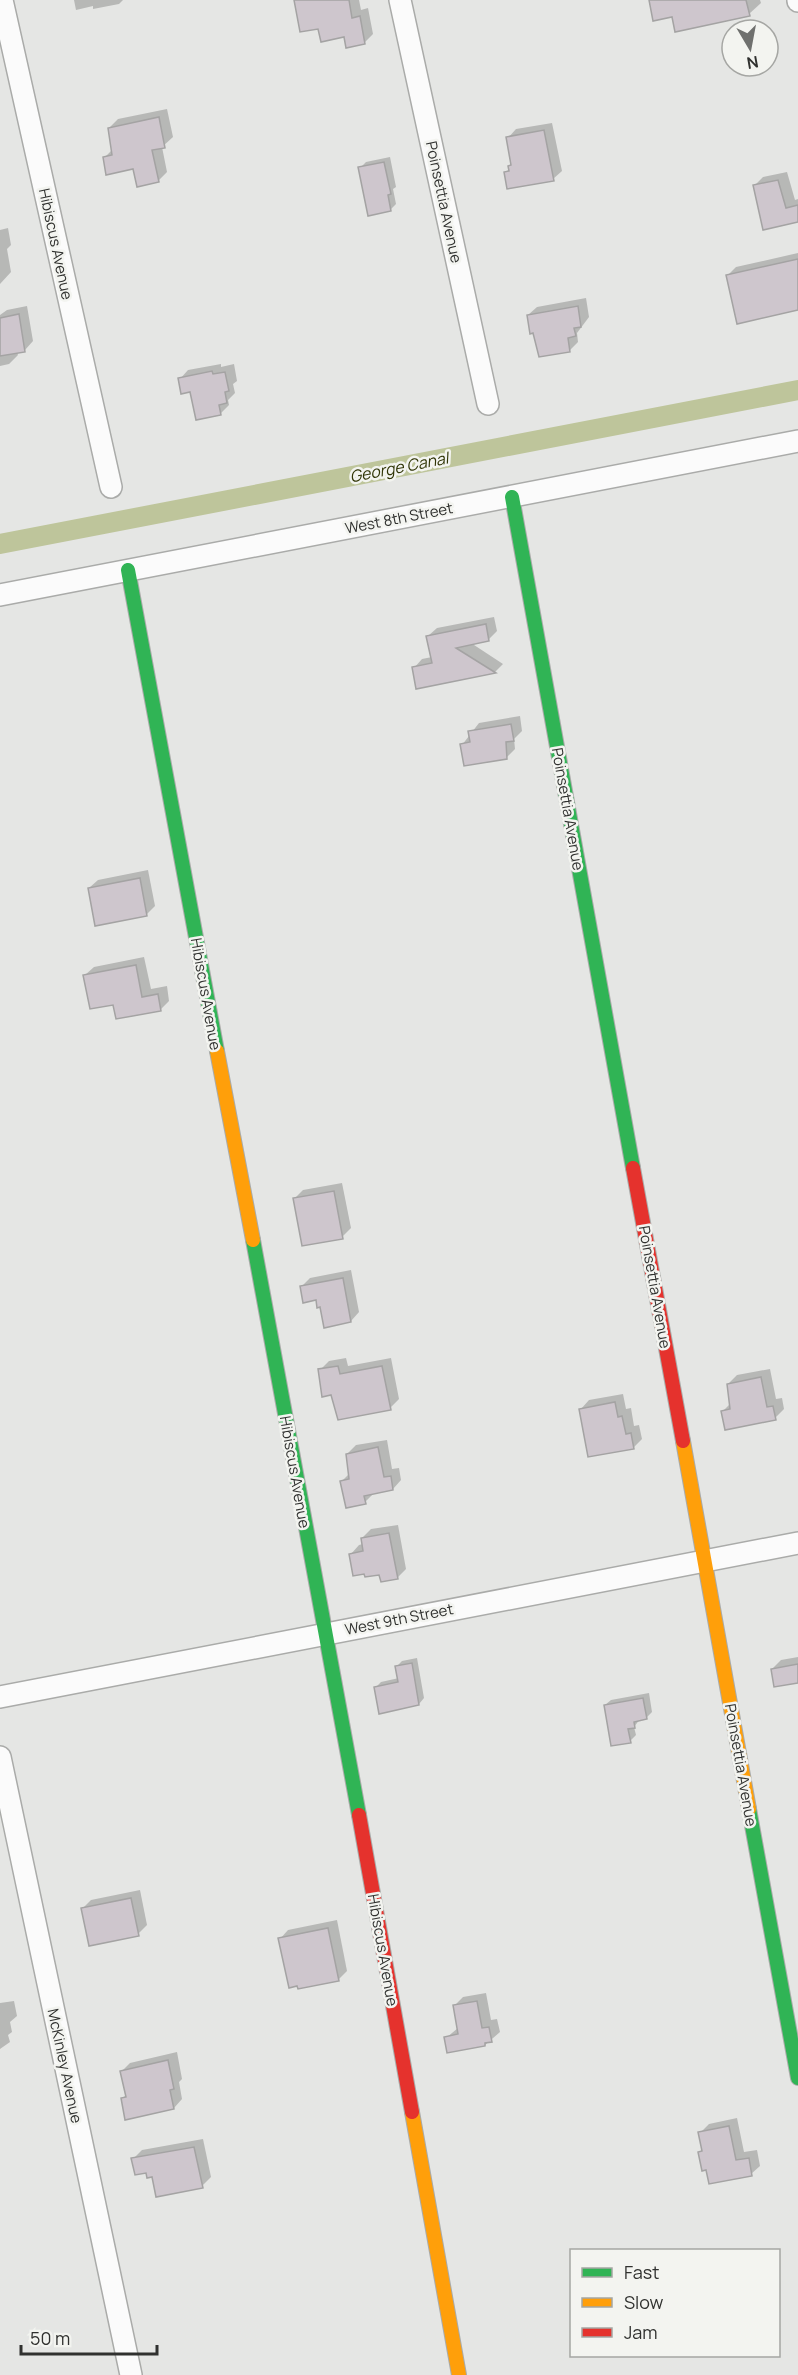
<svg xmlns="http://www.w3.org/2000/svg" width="798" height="2375" viewBox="0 0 798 2375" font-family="Manrope,sans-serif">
<rect width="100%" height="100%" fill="#e5e6e4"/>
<!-- shadow -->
<g fill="#0003">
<path d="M 74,0 L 123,0 L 119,4 L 93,9 L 93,6 L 76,10 Z"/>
<path d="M 295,0 L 359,0 L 361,10 L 368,8 L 373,34 L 364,43 L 319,27 Z"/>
<path d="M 650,0 L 760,0 L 761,3 L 749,14 L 673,15 Z"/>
<path d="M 167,109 L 173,137 L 162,147 L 167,172 L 158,181 L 134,167 L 104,158 L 113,149 L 109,128 L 118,119 Z"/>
<path d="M 552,123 L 562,171 L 553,179 L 506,173 L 512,164 L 508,138 L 516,129 Z"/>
<path d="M 390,157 L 396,187 L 393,189 L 396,204 L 390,210 L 360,168 L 366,162 Z"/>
<path d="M 787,172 L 795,200 L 798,199 L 798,221 L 754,186 L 763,177 Z"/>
<path d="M 8,228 L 11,245 L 7,249 L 11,272 L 0,284 L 0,230 Z"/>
<path d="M 798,253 L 798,308 L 727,276 L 736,267 Z"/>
<path d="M 586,298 L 589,317 L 577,333 L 578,342 L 569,351 L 528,315 L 537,307 Z"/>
<path d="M 27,306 L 33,341 L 25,350 L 17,352 L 18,355 L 9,364 L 0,366 L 0,315 L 7,310 Z"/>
<path d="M 221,364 L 221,367 L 234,364 L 237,381 L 233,384 L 235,393 L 228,400 L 229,405 L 220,414 L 180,379 L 188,370 Z"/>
<path d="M 494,617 L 497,631 L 488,640 L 471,643 L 503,664 L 495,672 L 417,687 L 414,668 L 422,659 L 432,657 L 428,636 L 437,628 Z"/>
<path d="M 520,716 L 522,731 L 514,739 L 515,749 L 506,758 L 462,745 L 479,723 Z"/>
<path d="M 148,870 L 155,906 L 146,915 L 89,888 L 98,880 Z"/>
<path d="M 144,957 L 151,989 L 167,986 L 169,1001 L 160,1010 L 115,1003 L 85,975 L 94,967 Z"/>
<path d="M 342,1183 L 351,1228 L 342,1237 L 294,1199 L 303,1190 Z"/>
<path d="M 351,1270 L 359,1312 L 351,1321 L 321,1305 L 317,1299 L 301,1287 L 310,1278 Z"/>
<path d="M 346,1358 L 348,1366 L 391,1358 L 399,1399 L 390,1408 L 333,1393 L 320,1370 L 329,1361 Z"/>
<path d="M 770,1369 L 776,1399 L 782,1398 L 784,1409 L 775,1418 L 723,1411 L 731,1403 L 728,1384 L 737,1375 Z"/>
<path d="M 623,1394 L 626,1409 L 631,1408 L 634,1426 L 639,1425 L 642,1439 L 633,1448 L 581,1409 L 589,1400 Z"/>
<path d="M 387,1440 L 392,1469 L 399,1468 L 401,1480 L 393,1489 L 374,1493 L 365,1502 L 342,1481 L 350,1473 L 347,1454 L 356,1445 Z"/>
<path d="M 398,1525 L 406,1569 L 397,1578 L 381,1573 L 365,1572 L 351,1554 L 359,1545 L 363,1544 L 362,1538 L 371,1529 Z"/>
<path d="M 798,1657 L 798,1681 L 772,1669 L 781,1660 Z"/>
<path d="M 417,1658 L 424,1698 L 419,1704 L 375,1688 L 381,1682 L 399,1678 L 397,1666 L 402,1661 Z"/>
<path d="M 649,1693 L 652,1712 L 646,1718 L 640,1719 L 634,1727 L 636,1735 L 630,1741 L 605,1705 L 611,1700 Z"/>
<path d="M 140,1890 L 147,1925 L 138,1934 L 82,1909 L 91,1900 Z"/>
<path d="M 337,1920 L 347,1971 L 338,1980 L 280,1939 L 288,1930 Z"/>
<path d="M 486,1993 L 491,2020 L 497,2019 L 500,2032 L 485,2045 L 446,2038 L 458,2028 L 454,2006 L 463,1997 Z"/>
<path d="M 14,2001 L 17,2016 L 10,2022 L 12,2032 L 8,2035 L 10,2042 L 0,2049 L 0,2003 Z"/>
<path d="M 177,2052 L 182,2079 L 179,2082 L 182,2099 L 174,2108 L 122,2099 L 127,2094 L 122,2071 L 130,2063 Z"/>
<path d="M 737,2118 L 744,2152 L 757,2150 L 760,2166 L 751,2174 L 707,2168 L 700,2153 L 703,2149 L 700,2133 L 709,2124 Z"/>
<path d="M 203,2139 L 211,2177 L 202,2186 L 147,2171 L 133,2159 L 142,2150 Z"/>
</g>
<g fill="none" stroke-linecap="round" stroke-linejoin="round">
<!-- canal -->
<path stroke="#bec59b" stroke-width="20" d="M 0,544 L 798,390"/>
</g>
<!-- building -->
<g fill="#cec6cd" stroke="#a4a3a3" stroke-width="1.5">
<path d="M 294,0 L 349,0 L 352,18 L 360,16 L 365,44 L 346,48 L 344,37 L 321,42 L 318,29 L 300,32 Z"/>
<path d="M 649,0 L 746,0 L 750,16 L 675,32 L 672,17 L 653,21 Z"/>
<path d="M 159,117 L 165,148 L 152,150 L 159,182 L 137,187 L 133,169 L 106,175 L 103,157 L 112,155 L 108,128 Z"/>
<path d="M 544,130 L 554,181 L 507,189 L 504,172 L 509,171 L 508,166 L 511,165 L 506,137 Z"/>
<path d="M 384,162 L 391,194 L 388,195 L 391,211 L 368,216 L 358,167 Z"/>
<path d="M 778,180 L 786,208 L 798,205 L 798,222 L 763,230 L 753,185 Z"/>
<path d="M 798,259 L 798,310 L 737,324 L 726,275 Z"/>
<path d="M 578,306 L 581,327 L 574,328 L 576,336 L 568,338 L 570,352 L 539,357 L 533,333 L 530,334 L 527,315 Z"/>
<path d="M 19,314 L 25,352 L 0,356 L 0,318 Z"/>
<path d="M 212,371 L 213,374 L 225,372 L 229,391 L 225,392 L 227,403 L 219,405 L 221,415 L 196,420 L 190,392 L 181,394 L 178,378 Z"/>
<path d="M 486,624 L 489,641 L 456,648 L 496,673 L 416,689 L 412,667 L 432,663 L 426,636 Z"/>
<path d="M 511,724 L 514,741 L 506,742 L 507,759 L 464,766 L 460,744 L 470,742 L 468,731 Z"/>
<path d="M 140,878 L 147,916 L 95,926 L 88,888 Z"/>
<path d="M 136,965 L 142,997 L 158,994 L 161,1011 L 116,1019 L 113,1005 L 90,1009 L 83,975 Z"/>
<path d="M 334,1191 L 343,1239 L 302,1246 L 293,1198 Z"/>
<path d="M 343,1278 L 351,1322 L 324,1328 L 320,1307 L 317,1308 L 316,1300 L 303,1303 L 300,1286 Z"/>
<path d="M 338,1366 L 340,1374 L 382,1366 L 391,1410 L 338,1420 L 331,1395 L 322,1397 L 318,1369 Z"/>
<path d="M 761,1377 L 767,1407 L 773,1406 L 776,1420 L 725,1430 L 721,1411 L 730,1409 L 727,1384 Z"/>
<path d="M 615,1402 L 618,1417 L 622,1416 L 626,1434 L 631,1433 L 634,1449 L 588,1457 L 579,1409 Z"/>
<path d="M 378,1447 L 384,1477 L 391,1476 L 393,1490 L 364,1496 L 366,1504 L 346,1508 L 340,1481 L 349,1479 L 346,1454 Z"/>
<path d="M 389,1533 L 398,1579 L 381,1582 L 379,1575 L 365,1577 L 364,1574 L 353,1576 L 349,1554 L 363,1551 L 361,1538 Z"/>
<path d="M 412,1663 L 419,1705 L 379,1714 L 374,1687 L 398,1682 L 395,1666 Z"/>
<path d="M 798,1664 L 798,1683 L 774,1687 L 771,1669 Z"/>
<path d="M 643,1698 L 647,1719 L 634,1722 L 635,1728 L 628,1729 L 631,1743 L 611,1746 L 604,1705 Z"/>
<path d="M 131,1898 L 139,1936 L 89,1946 L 81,1908 Z"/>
<path d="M 328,1928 L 339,1981 L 298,1989 L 297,1986 L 289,1988 L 278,1938 Z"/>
<path d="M 477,2001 L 482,2028 L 489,2027 L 492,2042 L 485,2043 L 485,2046 L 447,2053 L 444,2037 L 458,2034 L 453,2005 Z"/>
<path d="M 168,2060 L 174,2089 L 170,2090 L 174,2109 L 125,2120 L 121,2098 L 126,2097 L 120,2071 Z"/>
<path d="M 729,2126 L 736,2160 L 749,2158 L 752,2176 L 709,2184 L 706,2170 L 702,2171 L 698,2152 L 702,2151 L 698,2132 Z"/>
<path d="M 194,2147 L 203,2188 L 156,2197 L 152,2177 L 147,2178 L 146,2173 L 135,2175 L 131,2158 Z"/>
</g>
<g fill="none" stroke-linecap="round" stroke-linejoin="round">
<!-- street casing -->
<g stroke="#aaaba9" stroke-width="24">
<g id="street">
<path d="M 2,0 L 111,487"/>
<path d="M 400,0 L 488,404"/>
<path d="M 798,0 L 798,1"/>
<path d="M 0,595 L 798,441"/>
<path d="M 0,1697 L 798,1543"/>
<path d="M 0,1757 L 131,2375"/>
</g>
</g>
<!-- fast casing -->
<g stroke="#aaaba9" stroke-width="16">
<g id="fast">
<path d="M 512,497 L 633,1168"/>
<path d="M 128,570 L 217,1051"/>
<path d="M 253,1240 L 359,1815"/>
<path d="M 749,1809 L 798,2078"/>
</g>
</g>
<!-- slow casing -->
<g stroke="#aaaba9" stroke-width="16">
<g id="slow">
<path d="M 217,1051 L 253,1240"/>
<path d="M 683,1441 L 749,1809"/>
<path d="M 412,2112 L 459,2375"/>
</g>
</g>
<!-- jam casing -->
<g stroke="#aaaba9" stroke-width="16">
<g id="jam">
<path d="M 633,1168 L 683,1441"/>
<path d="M 359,1815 L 412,2112"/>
</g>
</g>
<!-- street -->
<use href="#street" stroke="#fbfbfb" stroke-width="21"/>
<!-- fast -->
<use href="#fast" stroke="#30b455" stroke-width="14"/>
<!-- slow -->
<use href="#slow" stroke="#ff9f0a" stroke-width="14"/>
<!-- jam -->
<use href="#jam" stroke="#e5322d" stroke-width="14"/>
</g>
<g text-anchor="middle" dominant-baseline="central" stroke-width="5" stroke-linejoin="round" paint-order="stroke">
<!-- street labels -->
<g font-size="15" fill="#30312f" stroke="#f3f4f0">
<text transform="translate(444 202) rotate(78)">Poinsettia Avenue</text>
<text transform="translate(56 244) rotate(78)">Hibiscus Avenue</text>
<text transform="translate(399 518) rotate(-11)">West 8th Street</text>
<text transform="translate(568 809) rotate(80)">Poinsettia Avenue</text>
<text transform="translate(206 994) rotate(80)">Hibiscus Avenue</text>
<text transform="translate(655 1287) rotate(80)">Poinsettia Avenue</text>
<text transform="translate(295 1472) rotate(80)">Hibiscus Avenue</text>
<text transform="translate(399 1619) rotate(-11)">West 9th Street</text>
<text transform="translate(741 1765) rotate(80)">Poinsettia Avenue</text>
<text transform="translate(383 1950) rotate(80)">Hibiscus Avenue</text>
<text transform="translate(65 2066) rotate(78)">McKinley Avenue</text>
</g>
<!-- water labels -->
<g font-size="16" font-style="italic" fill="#303506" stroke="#f3f4f0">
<text transform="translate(399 467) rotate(-11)">George Canal</text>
</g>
</g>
<!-- legend -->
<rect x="570" y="2249" width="210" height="108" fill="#f3f4f0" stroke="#a5a6a3" stroke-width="1.5"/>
<rect x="582" y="2268" width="30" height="9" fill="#30b455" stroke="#a5a6a3" stroke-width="1.5"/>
<text x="624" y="2279" font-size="18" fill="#30312f">Fast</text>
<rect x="582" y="2298" width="30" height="9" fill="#ff9f0a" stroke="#a5a6a3" stroke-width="1.5"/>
<text x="624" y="2309" font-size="18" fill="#30312f">Slow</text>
<rect x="582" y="2328" width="30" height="9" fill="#e5322d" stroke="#a5a6a3" stroke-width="1.5"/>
<text x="624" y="2339" font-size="18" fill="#30312f">Jam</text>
<!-- north arrow -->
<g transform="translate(750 48) rotate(170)"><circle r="28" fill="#f3f4f0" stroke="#a5a6a3" stroke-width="1.5"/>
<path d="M0-4.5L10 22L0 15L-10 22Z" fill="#6f706e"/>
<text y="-9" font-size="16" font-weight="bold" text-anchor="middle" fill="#30312f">N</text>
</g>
<!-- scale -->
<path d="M21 2345v9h136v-9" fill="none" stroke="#30312f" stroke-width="3"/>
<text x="30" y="2345" font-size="18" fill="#30312f" stroke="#f3f4f0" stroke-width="4.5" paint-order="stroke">50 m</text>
</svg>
